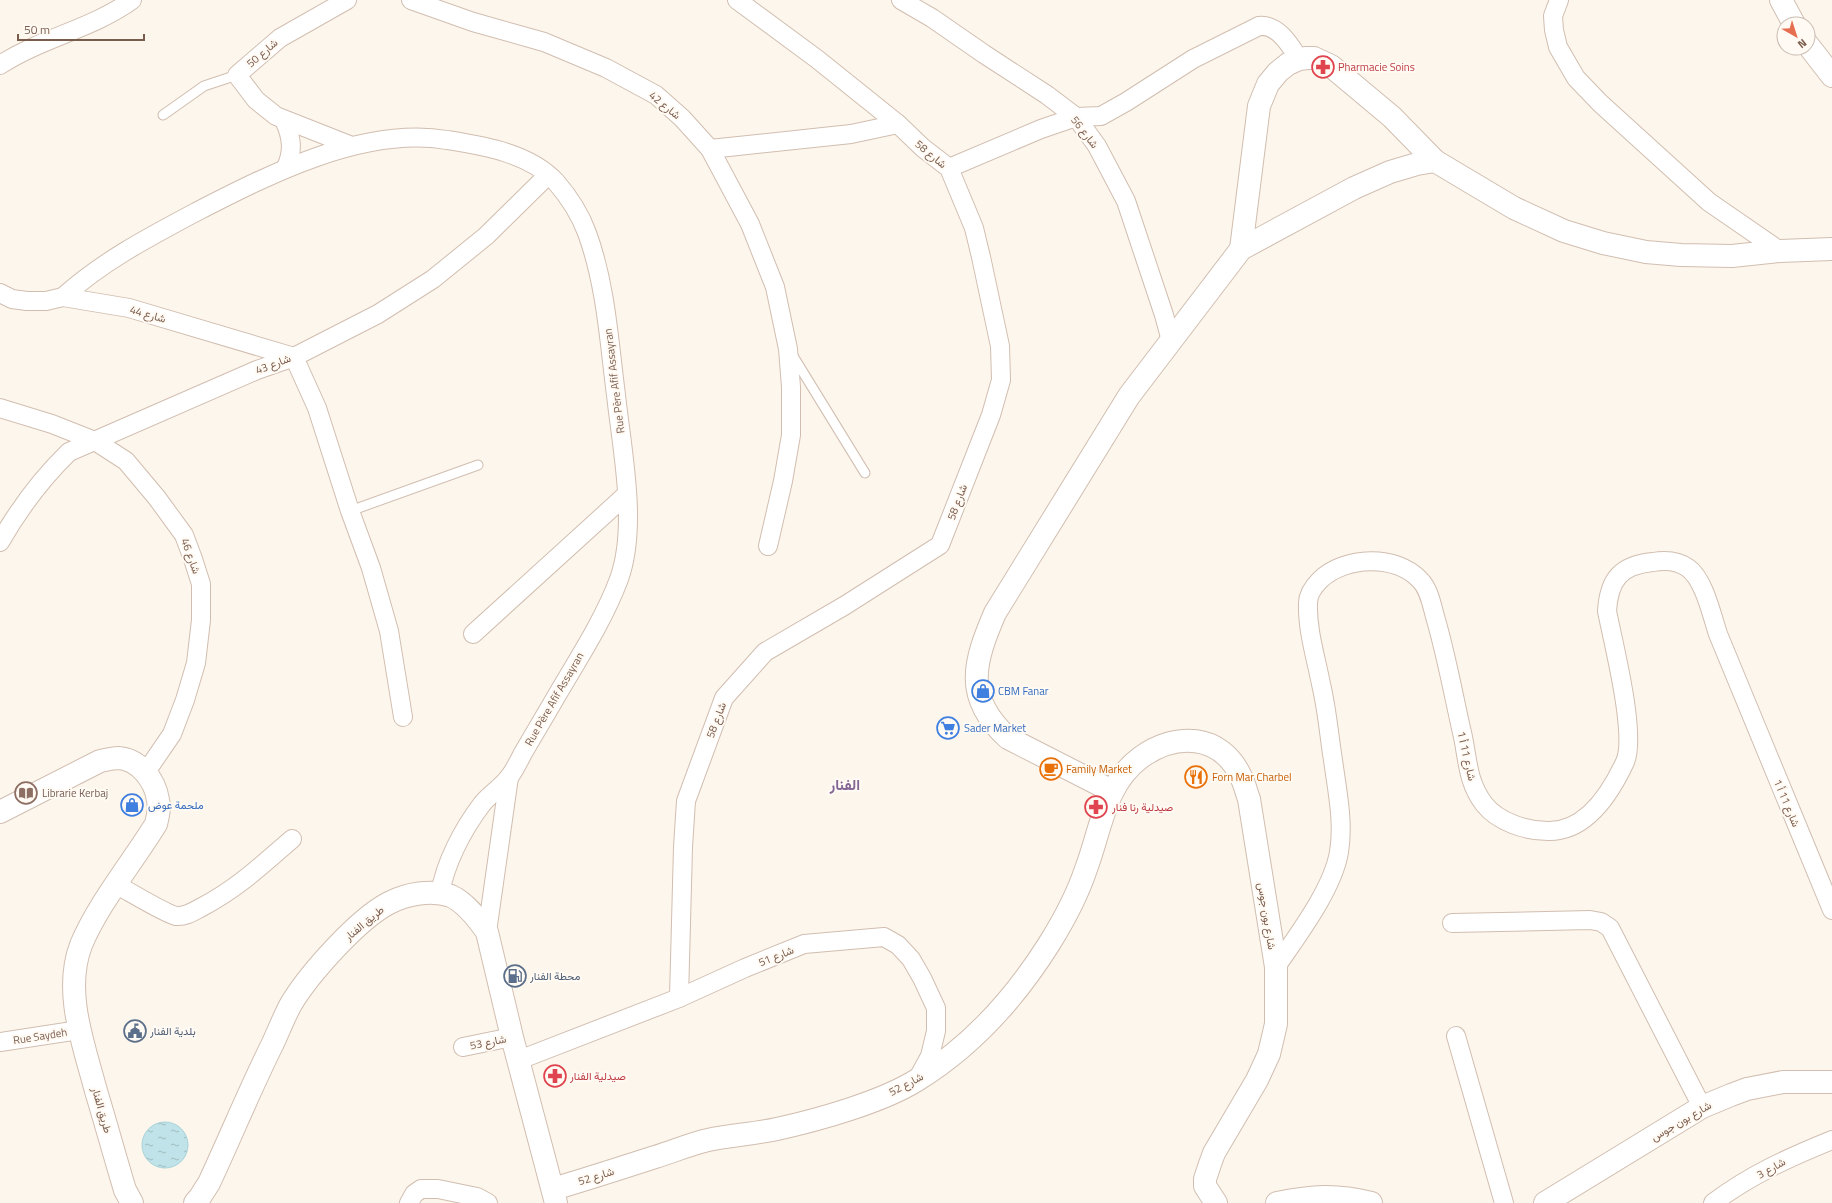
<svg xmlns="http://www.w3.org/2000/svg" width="1832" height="1203" viewBox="0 0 1832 1203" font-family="'Titillium Web',Vazirmatn,sans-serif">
<defs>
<pattern id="water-ripples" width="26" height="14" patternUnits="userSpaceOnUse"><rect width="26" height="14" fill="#bfe3e8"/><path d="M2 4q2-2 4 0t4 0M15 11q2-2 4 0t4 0" fill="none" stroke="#a0bbbe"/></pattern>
</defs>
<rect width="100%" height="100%" fill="#fdf6ec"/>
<!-- water -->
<circle fill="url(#water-ripples)" stroke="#a5d3da" cx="165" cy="1145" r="23"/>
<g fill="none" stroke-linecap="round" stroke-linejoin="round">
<!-- service casing -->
<g stroke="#d1beb0" stroke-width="11">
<g id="service">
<path d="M 163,115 L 204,86 L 237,75"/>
<path d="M 793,356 L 865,473"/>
<path d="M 350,511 L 478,465"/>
</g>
</g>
<!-- minor casing -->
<g stroke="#d1beb0" stroke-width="20">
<g id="minor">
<path d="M 347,0 L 280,38 L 237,75 L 256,100 L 276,116 L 352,146"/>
<path d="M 411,0 L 473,22 L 544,42 L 606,68 L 656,95 L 682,118 L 710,149 L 750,224 L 775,287 L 788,349 L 791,387 L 791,435 L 783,481 L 768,546"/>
<path d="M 901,0 L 932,18 L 984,54 L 1047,95 L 1076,117 L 1097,146 L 1126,201 L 1164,315 L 1171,341"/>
<path d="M 1559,0 L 1553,16 L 1554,30 L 1558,47 L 1576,78 L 1600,103 L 1709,202 L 1780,251"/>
<path d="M 0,65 C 41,38 92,29 132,0"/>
<path d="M 284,120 C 292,137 294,152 285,169"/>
<path d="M 710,149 L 851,134 L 898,124"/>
<path d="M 949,168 L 1041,129 L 1076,117 L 1101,116 L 1126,102 L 1193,59 L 1259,26 C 1278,24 1290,45 1299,59"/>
<path d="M 0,293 L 12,299 L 27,301 L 46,301 L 63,297 L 129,308 L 294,357"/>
<path d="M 63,297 C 103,261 149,237 196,212 C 268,175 363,126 447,140 C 484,146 529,153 556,182 C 569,197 580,214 587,233 C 606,285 609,341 616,395 C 622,451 638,526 619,579 C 603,622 576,662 553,702 C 543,719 533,736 523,753 C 519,761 515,769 510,776 C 502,787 490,794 482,804 C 463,829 445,863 440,894"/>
<path d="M 294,357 L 317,408 L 350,511 L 371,568 L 389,631 L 403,717"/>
<path d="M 0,408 L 52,424 L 95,441 L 126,461 L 157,498 L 184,535 L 193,559 L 201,584 L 201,620 L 196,663 L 185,700 L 172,734 L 146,772"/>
<path d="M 0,542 C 19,509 41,479 69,452 L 257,370 L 294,357 L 378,314 L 433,279 L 486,236 L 548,175"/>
<path d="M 473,634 L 627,494"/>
<path d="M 117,885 C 130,892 164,913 176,916 C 186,917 194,911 202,907 C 238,888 262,865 292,839"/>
<path d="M 1452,923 L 1590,920 L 1601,922 L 1610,928 L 1702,1107"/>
<path d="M 487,932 L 509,777"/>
<path d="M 1276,967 C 1297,936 1333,889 1339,852 C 1344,822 1337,790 1333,760 C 1329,735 1327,709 1321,684 C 1316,658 1307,630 1308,603 C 1308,595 1314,586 1320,580 C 1345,556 1396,554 1420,580 C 1430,590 1432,607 1436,620 C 1447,658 1454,698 1463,737 C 1468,762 1468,783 1484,804 C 1498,822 1526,831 1548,831 C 1586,832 1611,792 1625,762 C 1637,735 1613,642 1607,611 C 1609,579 1621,565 1653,562 C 1665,560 1677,560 1688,568 C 1704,579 1712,616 1718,634 L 1832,910"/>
<path d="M 679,998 L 683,847 L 686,801 L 724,698 L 765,652 L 844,606 L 940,545 L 991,415 L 1001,380 L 1000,346 L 981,257 L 974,228 L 949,168 L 923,148 L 898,124 L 817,59 L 737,0"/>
<path d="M 1456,1036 L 1504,1203"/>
<path d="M 0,1042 L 79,1030"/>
<path d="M 463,1047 L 512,1037"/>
<path d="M 519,1060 L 679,998 L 745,968 L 804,944 L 884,937 L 898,945 L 911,959 L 922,978 L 936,1008 L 936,1031 L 930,1056 L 917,1080"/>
<path d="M 409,1203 L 414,1194 L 421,1189 L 438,1189 L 477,1197 L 488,1203"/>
<path d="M 1713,1203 C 1750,1175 1790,1157 1832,1140"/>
</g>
</g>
<!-- tertiary casing -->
<g stroke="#d1beb0" stroke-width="24">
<g id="tertiary">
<path d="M 1781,0 L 1794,24"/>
<path d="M 1808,45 L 1832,76"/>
<path d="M 1241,249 L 1259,106 L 1268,84 L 1278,72 L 1288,64 L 1299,59 L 1307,58 L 1314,58 L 1331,66 L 1392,117 L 1435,161 L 1514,208 L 1564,231 L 1603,243 L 1646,252 L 1681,255 L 1732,256 L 1780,251 L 1832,249"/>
<path d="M 1112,791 L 1008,738 C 963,697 974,662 995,613 L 1129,396 L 1241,249 L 1354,188 L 1390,172 L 1417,164 L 1435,161"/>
<path d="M 0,812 L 100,761 C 106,760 113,758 118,758 C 139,759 155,780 158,800 C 160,808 158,816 156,824 C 132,863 98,904 81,945 C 63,992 84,1045 96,1091 C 106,1124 115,1157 125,1190 L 132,1203"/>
<path d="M 553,1189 C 587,1179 621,1168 655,1157 C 672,1152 690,1144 708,1140 C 731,1135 754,1134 777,1129 C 818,1120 882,1102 917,1080 C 972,1046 1015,998 1049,944 C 1064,920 1077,896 1086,869 C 1101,830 1104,785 1140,758 C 1175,732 1221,733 1241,777 C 1245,784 1246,792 1249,799 L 1276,967 L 1276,1024 L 1269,1054 L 1257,1080 L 1214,1153 L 1210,1164 L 1205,1179 L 1205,1186 L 1216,1203"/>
<path d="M 195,1203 L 200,1197 L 209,1183 C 231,1136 250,1089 273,1043 C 279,1030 284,1017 291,1004 C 309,974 358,919 389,903 C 406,894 432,889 451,896 C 466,903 478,919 487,932 L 512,1037 L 556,1203"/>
<path d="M 1277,1203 C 1313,1196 1335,1194 1371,1203"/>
<path d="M 1545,1203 L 1702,1107 L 1731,1095 L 1747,1089 L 1783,1082 L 1832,1082"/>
</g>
</g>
<!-- service -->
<use href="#service" stroke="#fff" stroke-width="9"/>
<!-- minor -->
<use href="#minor" stroke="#fff" stroke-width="18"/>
<!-- tertiary -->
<use href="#tertiary" stroke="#fff" stroke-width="22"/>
</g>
<!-- icons -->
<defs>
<g id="pharmacy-ring" transform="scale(1.15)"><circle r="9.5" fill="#fffaf3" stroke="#e0444e" stroke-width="1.5"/><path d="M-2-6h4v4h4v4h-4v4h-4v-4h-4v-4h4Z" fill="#e0444e"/></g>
<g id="shop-ring" transform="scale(1.15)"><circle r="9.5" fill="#fffaf3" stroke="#3f7fe0" stroke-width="1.5"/><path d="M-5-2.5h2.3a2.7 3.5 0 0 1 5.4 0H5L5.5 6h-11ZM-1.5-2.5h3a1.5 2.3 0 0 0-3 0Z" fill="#3f7fe0"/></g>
<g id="supermarket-ring" transform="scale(1.15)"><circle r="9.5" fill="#fffaf3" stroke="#3f7fe0" stroke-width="1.5"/><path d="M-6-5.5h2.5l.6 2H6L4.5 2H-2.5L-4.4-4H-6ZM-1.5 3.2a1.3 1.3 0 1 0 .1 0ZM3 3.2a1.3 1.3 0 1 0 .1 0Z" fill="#3f7fe0"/></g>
<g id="cafe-ring" transform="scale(1.15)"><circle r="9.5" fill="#fffaf3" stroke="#e8710a" stroke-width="1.5"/><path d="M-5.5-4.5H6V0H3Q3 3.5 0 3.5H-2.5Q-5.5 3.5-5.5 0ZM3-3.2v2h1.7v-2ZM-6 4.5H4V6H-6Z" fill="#e8710a"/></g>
<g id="restaurant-ring" transform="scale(1.15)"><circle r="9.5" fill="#fffaf3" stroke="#e8710a" stroke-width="1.5"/><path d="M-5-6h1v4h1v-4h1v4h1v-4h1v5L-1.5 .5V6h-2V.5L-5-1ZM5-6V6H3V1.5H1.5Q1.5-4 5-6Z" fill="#e8710a"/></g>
<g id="library-ring" transform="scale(1.15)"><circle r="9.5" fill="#fffaf3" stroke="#8d6e63" stroke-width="1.5"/><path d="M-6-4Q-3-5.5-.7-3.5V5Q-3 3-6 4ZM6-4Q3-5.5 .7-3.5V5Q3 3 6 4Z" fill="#8d6e63"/></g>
<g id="fuel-ring" transform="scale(1.15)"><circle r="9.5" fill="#fffaf3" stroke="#5c6f8a" stroke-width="1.5"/><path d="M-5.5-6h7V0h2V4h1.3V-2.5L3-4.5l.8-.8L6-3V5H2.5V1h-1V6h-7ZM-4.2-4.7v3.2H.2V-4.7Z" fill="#5c6f8a"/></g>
<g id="civic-ring" transform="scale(1.15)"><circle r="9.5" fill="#fffaf3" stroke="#5c6f8a" stroke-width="1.5"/><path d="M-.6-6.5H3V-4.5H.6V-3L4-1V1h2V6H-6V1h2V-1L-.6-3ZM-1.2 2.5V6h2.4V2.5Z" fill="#5c6f8a"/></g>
</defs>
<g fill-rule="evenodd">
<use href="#pharmacy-ring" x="1323" y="67"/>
<use href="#shop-ring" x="983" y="691"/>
<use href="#supermarket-ring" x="948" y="728"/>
<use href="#cafe-ring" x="1051" y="769"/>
<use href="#restaurant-ring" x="1196" y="777"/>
<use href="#library-ring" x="26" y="793"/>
<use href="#shop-ring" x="132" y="805"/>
<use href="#pharmacy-ring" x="1096" y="807"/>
<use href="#fuel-ring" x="515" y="976"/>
<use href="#civic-ring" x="135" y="1031"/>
<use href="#pharmacy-ring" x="555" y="1076"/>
</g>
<g text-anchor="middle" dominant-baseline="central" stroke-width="4" stroke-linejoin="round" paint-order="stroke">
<!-- street labels -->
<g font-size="11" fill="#7a5c4d" stroke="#fffaf3">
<text transform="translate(262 53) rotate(-41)">شارع 50</text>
<text transform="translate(665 105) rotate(39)">شارع 42</text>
<text transform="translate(1085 132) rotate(52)">شارع 56</text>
<text transform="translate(931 154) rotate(40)">شارع 58</text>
<text transform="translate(148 314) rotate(16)">شارع 44</text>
<text transform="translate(273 364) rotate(-21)">شارع 43</text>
<text transform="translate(614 381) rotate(-97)">Rue Père Afif Assayran</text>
<text transform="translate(957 502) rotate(-69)">شارع 58</text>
<text transform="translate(191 556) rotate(70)">شارع 46</text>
<text transform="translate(554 699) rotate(-60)">Rue Père Afif Assayran</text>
<text transform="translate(716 720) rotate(-69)">شارع 58</text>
<text transform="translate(1467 756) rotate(77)">شارع 11 أ 1</text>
<text transform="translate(1787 803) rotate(67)">شارع 11 أ 1</text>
<text transform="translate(1267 916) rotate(81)">شارع بون جوس</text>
<text transform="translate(364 923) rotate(-40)">طريق الفنار</text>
<text transform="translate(776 956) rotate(-22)">شارع 51</text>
<text transform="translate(40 1036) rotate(-9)">Rue Saydeh</text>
<text transform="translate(488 1042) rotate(-11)">شارع 53</text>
<text transform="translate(906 1084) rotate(-28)">شارع 52</text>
<text transform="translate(102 1110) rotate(74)">طريق الفنار</text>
<text transform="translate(1681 1121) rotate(-30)">شارع بون جوس</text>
<text transform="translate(1771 1168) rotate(-29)">شارع 3</text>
<text transform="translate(596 1176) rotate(-17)">شارع 52</text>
</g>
<!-- health labels -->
<g font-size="11" fill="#be3a42" stroke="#fffaf3" text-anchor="start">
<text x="1338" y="67">Pharmacie Soins</text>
<text x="1112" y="807">صيدلية رنا فنار</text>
<text x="570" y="1076">صيدلية الفنار</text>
</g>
<!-- shop labels -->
<g font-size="11" fill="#366cbe" stroke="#fffaf3" text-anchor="start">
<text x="998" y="691">CBM Fanar</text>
<text x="964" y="728">Sader Market</text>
<text x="148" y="805">ملحمة عوض</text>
</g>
<!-- food labels -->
<g font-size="11" fill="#c56008" stroke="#fffaf3" text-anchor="start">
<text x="1066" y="769">Family Market</text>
<text x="1212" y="777">Forn Mar Charbel</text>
</g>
<!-- education labels -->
<g font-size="11" fill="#785e54" stroke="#fffaf3" text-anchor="start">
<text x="42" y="793">Librarie Kerbaj</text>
</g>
<!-- service labels -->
<g font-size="11" fill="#4e5e75" stroke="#fffaf3" text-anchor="start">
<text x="530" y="976">محطة الفنار</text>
<text x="150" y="1031">بلدية الفنار</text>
</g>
<!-- district labels -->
<g font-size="15" font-weight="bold" fill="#846695" stroke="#fffaf3">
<text x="845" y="784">الفنار</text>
</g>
</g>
<!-- north arrow -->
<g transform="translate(1796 36) rotate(141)"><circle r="19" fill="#fffaf3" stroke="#cabbb1"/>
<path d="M0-3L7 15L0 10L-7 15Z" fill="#e76f51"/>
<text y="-6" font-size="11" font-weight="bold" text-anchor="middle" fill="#7a5c4d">N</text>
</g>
<!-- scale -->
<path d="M18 34v6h126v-6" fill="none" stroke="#7a5c4d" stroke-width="2"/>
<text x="24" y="34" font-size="12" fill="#7a5c4d" stroke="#fffaf3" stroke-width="3" paint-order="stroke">50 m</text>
</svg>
